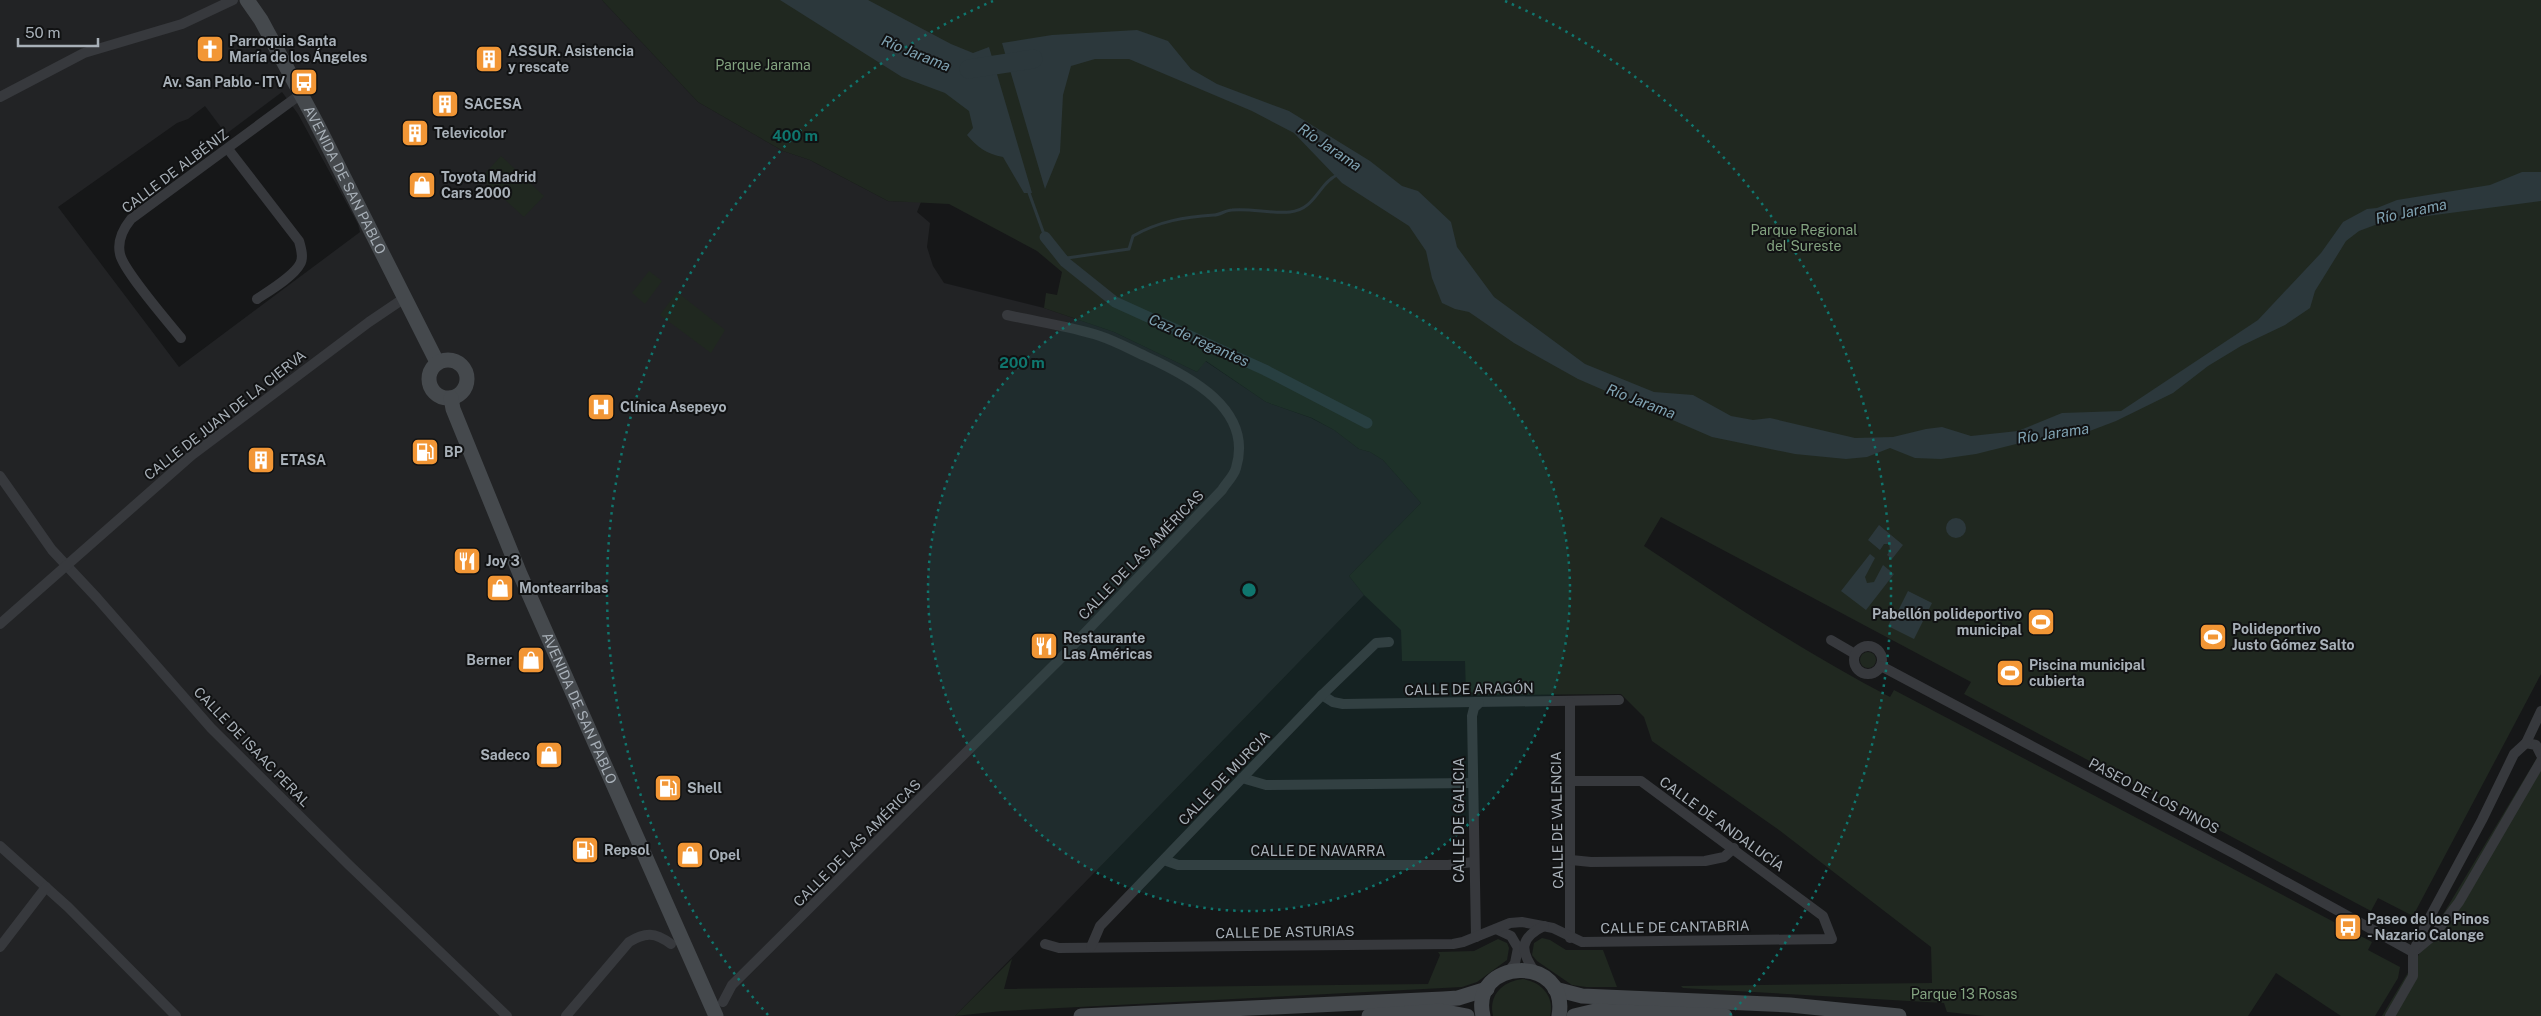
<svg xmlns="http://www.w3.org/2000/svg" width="2541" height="1016" viewBox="0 0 2541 1016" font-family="'Public Sans',sans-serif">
<rect width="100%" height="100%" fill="#161718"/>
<!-- built -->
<path fill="#222325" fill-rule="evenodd" d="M 0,0 L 602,0 L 698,102 L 783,151 L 810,160 L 888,201 L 921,202 L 917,212 L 930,223 L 927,247 L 933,266 L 944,283 L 1044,308 L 1114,332 L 1197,372 L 1205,361 L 1266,402 L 1311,418 L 1334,430 L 1359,449 L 1370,452 L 1383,460 L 1421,503 L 1349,576 L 1364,595 L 955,1016 L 0,1016 ZM 282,92 L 298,114 L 358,224 L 360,232 L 179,367 L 58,207 L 177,123 L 188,119 L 205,106 L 226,134 Z"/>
<!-- green -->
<g fill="#202820">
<path d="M 602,0 L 2541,0 L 2541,674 L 2413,916 L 2378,898 L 2371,911 L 1964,694 L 1971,682 L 1661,517 L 1644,546 C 1724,599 1804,652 1890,697 L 1894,690 L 2372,942 L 2368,950 L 2400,967 L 2398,978 L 2375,1016 L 2341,1016 L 2276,973 L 2248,1016 L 1985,1016 L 1947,1012 L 1944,1003 L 1683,988 L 1681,986 L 1932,983 L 1931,947 L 1779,830 L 1652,741 L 1644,717 L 1621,694 L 1466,695 L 1465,661 L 1402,661 L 1401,630 L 1364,595 L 1349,576 L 1421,503 L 1383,460 L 1370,452 L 1359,449 L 1334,430 L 1312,418 L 1266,402 L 1206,361 L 1197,372 L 1114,332 L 1044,308 L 1046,293 L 1057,295 L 1062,272 L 1037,251 L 949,204 L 888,201 L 810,160 L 783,151 L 698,102 Z"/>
<path d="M 501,156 L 544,196 L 524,217 L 481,178 Z"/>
<path d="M 649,271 L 662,281 L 645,304 L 632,293 Z"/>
<path d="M 677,292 L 725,330 L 711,353 L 660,315 Z"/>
<circle cx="1868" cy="660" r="8"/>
<path d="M 2541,751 L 2541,1016 L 2382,1016 Z"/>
<path d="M 1542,938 L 1550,940 L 1566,950 L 1603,950 L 1617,987 L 1586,987 L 1572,985 L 1537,961 L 1532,955 L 1534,943 Z"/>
<path d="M 1498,939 L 1507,943 L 1509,948 L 1507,960 L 1477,982 L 1462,987 L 1002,1011 L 955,1016 L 1012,959 L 1004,989 L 1428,984 L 1440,955 L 1438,952 L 1474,951 Z"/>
<path d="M 1523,979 C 1541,982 1555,996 1550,1016 L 1493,1016 C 1488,995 1503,981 1523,979 Z"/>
</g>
<!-- water -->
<g fill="#2c383c">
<path d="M 780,0 L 868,0 L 951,44 L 973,53 L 989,47 L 1032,193 L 1024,193 L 1003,157 C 987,154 977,147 967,135 L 973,128 L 969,111 L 945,93 L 902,77 Z"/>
<path d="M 1137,30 L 1168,41 L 1191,69 L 1217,84 L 1289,111 L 1370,161 L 1402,186 L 1418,191 L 1451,222 L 1457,247 L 1494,297 L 1585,364 L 1654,392 L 1693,395 L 1731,416 L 1753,420 L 1770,418 L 1855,438 L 1893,437 L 1926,429 L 1942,427 L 1971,436 L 2018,431 L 2062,413 L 2121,411 L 2258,320 L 2321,253 L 2343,222 L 2367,209 L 2377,208 L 2397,200 L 2490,185 L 2522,172 L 2541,172 L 2541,201 L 2412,218 L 2375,225 L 2359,231 L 2346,241 L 2315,291 L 2310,308 L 2285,325 L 2241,346 L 2208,366 L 2173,393 L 2116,421 L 2087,432 L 2056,434 L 1976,454 L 1941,459 L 1915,458 L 1890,448 L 1867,457 L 1846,459 L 1795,454 L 1712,437 L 1578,379 L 1514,343 L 1469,312 L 1455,309 L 1442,303 L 1432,278 L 1426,251 L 1409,226 L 1342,183 L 1294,133 L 1252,111 L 1129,59 L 1095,59 L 1071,66 L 1063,95 L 1060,152 L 1045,189 L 1002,43 L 1052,35 Z"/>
<circle cx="1956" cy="528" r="10"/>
<path d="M 1879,525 L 1903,545 L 1892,559 L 1887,555 L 1890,550 L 1889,544 L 1884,544 L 1880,550 L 1868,540 Z"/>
<path d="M 1870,554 L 1875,558 L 1865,577 L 1867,583 L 1874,582 L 1883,565 L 1894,574 L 1866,610 L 1841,591 Z"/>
<path d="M 1908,591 L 1932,603 L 1914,639 L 1888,626 L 1891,620 L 1893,621 Z"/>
</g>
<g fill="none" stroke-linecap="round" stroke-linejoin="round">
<!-- stream -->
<path stroke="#2c383c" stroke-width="3" d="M 1028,190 L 1045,237 L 1067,258 L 1129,249 L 1133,236 C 1159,221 1185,217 1214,215 C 1220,215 1226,210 1232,210 C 1251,208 1271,214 1290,212 C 1315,210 1319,183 1337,175"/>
<!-- canal -->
<path stroke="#2c383c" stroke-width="11" d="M 1045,237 L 1065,262 L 1115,302 L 1265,370 L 1367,423"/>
<!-- river -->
<path stroke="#2c383c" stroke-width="19" d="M 969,69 L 1033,59"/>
<!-- street -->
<g stroke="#37393d" stroke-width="10">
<path d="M 0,97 L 84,53 L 182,24 L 233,0"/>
<path d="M 228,149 L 299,241 C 301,248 304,258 300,264 C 294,276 269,291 257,299"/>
<path d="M 181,338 C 168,322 123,270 120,254 C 117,241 123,229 131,219 L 301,94"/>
<path d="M 0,476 L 52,550 L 97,598 L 211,728 L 349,865 L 507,1016"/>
<path d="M 0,624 L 192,455 L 369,322 L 406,297"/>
<path d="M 1831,640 L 1855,654"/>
<circle cx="1868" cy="660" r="14"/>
<path d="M 1881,666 L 2235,854 L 2413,952"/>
<path d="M 1322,695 L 1333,702 L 1343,704 L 1619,700"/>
<path d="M 1570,702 L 1570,938"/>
<path d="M 2526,743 L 2536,745 L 2541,755"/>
<path d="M 1242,778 L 1266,785 L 1473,783"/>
<path d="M 0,846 L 68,907 L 176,1016"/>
<path d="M 1164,860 L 1178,865 L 1448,865 L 1473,862"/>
<path d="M 1571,860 L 1591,862 L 1705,861 L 1724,857 L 1734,848"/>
<path d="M 1496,929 L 1511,936 L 1518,948 L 1515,963 L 1508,972"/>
<path d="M 1476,937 L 1472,716 L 1474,708 L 1479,703"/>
<path d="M 1045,944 L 1059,948 L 1453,944 L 1463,942 L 1510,923 L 1522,922 L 1553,928 L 1582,942 L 1832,939 L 1823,916 L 1641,781 L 1570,781"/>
<path d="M 0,947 L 46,887"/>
<path d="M 1091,947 L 1100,926 L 1322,695 L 1376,643 L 1389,642"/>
<path d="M 2416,950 L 2434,935 L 2459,902 L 2541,761"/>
<path d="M 1535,972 C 1520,951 1519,938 1544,926"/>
<path d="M 723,1002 L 732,985 L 1058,661 L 1222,490 C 1226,483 1234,476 1236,468 C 1254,409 1189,376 1145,356 C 1130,349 1115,341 1100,336 C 1070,326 1038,322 1007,315"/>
<path d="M 566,1016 L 629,942 C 645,932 655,932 671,944"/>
<path d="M 2390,1016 L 2413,976 L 2413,952 L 2424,928 L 2482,820 L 2514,754 L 2526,743 L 2541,711"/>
</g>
<!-- secondary -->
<g stroke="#45494d" stroke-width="15">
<path id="s1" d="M 247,0 L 261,20 L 317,124 L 437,362"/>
<circle cx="448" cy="379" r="19"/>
<path id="s2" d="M 451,398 L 453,409 L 520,574 L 716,1016"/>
<path d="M 1555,989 L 1582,996 L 1790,1005 L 1899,1016"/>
<path d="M 1081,1016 L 1443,999 L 1458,998 L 1487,989"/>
<path d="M 1369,1016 L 1441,1011 L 1467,1016"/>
<path d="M 1483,1016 C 1469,958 1570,953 1559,1016"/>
<path d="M 1574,1016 L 1595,1011 L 1725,1016"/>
</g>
</g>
<!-- distance rings -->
<circle cx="1249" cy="590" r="321" fill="#0f766e" fill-opacity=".12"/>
<g fill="none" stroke="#0f766e" stroke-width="2.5" stroke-dasharray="2.5 5">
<circle cx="1249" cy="590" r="321"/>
<path d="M768 1015A642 642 0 0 1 993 1M1505 1A642 642 0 0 1 1730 1015"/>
</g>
<!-- icons -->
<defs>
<g id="church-square" transform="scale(1.4375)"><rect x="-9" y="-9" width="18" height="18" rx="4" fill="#f29635" stroke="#111213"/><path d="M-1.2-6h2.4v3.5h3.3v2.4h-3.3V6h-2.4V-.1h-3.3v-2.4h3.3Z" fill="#fff"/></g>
<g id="building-square" transform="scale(1.4375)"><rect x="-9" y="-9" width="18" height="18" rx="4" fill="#f29635" stroke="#111213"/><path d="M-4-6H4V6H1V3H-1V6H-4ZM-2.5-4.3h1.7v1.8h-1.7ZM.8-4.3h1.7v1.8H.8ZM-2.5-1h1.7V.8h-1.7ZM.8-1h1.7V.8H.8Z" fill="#fff"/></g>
<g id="bus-square" transform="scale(1.4375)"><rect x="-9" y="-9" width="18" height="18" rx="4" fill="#f29635" stroke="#111213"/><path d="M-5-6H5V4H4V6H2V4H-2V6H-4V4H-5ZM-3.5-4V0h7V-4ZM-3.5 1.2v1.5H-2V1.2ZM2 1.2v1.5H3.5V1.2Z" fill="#fff"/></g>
<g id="shop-square" transform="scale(1.4375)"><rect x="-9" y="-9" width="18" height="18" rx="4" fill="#f29635" stroke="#111213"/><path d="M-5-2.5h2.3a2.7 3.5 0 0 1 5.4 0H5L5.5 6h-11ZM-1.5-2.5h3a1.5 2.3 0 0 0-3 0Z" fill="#fff"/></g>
<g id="hospital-square" transform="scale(1.4375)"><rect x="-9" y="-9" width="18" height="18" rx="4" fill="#f29635" stroke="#111213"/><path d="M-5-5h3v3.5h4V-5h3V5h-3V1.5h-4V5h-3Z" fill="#fff"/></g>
<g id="fuel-square" transform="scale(1.4375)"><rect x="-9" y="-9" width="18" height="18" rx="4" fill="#f29635" stroke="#111213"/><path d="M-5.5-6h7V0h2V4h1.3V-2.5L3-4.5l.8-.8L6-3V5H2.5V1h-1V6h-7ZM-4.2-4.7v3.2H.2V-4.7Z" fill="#fff"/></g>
<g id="restaurant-square" transform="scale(1.4375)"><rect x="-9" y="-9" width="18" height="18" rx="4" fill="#f29635" stroke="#111213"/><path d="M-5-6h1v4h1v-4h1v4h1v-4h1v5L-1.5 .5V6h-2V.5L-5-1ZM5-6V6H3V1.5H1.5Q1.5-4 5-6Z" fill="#fff"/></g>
<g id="stadium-square" transform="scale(1.4375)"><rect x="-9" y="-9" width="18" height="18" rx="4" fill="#f29635" stroke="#111213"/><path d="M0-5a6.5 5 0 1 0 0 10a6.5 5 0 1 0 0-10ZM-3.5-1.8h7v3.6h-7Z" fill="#fff"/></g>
</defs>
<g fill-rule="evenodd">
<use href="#church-square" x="210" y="49"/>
<use href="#building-square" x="489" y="59"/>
<use href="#bus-square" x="304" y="82"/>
<use href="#building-square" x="445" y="104"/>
<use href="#building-square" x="415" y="133"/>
<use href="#shop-square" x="422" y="185"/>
<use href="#hospital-square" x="601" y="407"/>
<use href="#fuel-square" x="425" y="452"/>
<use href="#building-square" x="261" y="460"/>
<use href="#restaurant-square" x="467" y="561"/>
<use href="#shop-square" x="500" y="588"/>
<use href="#stadium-square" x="2041" y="622"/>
<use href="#stadium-square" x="2213" y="637"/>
<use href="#restaurant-square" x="1044" y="646"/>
<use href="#shop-square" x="531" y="660"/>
<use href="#stadium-square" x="2010" y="673"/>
<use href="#shop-square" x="549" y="755"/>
<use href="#fuel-square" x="668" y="788"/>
<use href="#fuel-square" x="585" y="850"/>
<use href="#shop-square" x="690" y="855"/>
<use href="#bus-square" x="2348" y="927"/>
</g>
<g text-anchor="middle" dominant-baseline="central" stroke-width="4" stroke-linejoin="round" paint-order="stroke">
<!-- poi labels -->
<g font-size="14" font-weight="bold" fill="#a8b0b8" stroke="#111213" text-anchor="start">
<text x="229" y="41">Parroquia Santa<tspan x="229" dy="16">María de los Ángeles</tspan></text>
<text x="508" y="51">ASSUR. Asistencia<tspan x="508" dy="16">y rescate</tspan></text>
<text x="285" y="82" text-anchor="end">Av. San Pablo - ITV</text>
<text x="464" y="104">SACESA</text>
<text x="434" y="133">Televicolor</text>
<text x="441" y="177">Toyota Madrid<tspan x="441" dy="16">Cars 2000</tspan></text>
<text x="620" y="407">Clínica Asepeyo</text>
<text x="444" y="452">BP</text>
<text x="280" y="460">ETASA</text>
<text x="486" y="561">Joy 3</text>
<text x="519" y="588">Montearribas</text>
<text x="2022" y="614" text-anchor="end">Pabellón polideportivo<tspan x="2022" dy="16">municipal</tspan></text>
<text x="2232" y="629">Polideportivo<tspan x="2232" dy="16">Justo Gómez Salto</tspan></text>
<text x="1063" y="638">Restaurante<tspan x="1063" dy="16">Las Américas</tspan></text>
<text x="512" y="660" text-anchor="end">Berner</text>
<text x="2029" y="665">Piscina municipal<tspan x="2029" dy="16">cubierta</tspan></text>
<text x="530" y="755" text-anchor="end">Sadeco</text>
<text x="687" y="788">Shell</text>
<text x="604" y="850">Repsol</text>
<text x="709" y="855">Opel</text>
<text x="2367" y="919">Paseo de los Pinos<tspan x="2367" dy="16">- Nazario Calonge</tspan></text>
</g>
<!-- park labels -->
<g font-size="14" fill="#83a380" stroke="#111213">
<text x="763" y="65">Parque Jarama</text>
<text x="1804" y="230">Parque Regional<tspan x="1804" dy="16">del Sureste</tspan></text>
<text x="1964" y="994">Parque 13 Rosas</text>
</g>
<!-- street labels -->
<g font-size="14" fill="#a8b0b8" stroke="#111213">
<text transform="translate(175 171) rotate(-37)">CALLE DE ALBÉNIZ</text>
<text stroke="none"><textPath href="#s1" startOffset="205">AVENIDA DE SAN PABLO</textPath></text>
<text transform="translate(225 415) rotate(-38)">CALLE DE JUAN DE LA CIERVA</text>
<text transform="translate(1141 555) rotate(-46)">CALLE DE LAS AMÉRICAS</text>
<text transform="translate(1469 689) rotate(-1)">CALLE DE ARAGÓN</text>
<text stroke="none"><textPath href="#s2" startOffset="336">AVENIDA DE SAN PABLO</textPath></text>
<text transform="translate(252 747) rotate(46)">CALLE DE ISAAC PERAL</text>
<text transform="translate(1224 778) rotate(-46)">CALLE DE MURCIA</text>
<text transform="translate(2154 796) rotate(28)">PASEO DE LOS PINOS</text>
<text transform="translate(1459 820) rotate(-90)">CALLE DE GALICIA</text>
<text transform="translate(1557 820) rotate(-91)">CALLE DE VALENCIA</text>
<text transform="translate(1722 824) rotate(36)">CALLE DE ANDALUCÍA</text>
<text transform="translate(857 843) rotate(-45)">CALLE DE LAS AMÉRICAS</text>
<text x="1318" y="851">CALLE DE NAVARRA</text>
<text transform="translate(1675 927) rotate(-1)">CALLE DE CANTABRIA</text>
<text transform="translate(1285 932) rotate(-1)">CALLE DE ASTURIAS</text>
</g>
<!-- water labels -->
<g font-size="15" font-style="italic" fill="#80a3b3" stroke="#111213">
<text transform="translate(916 53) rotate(22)">Río Jarama</text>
<text transform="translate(1330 147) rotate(34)">Río Jarama</text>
<text transform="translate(2411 211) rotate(-12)">Río Jarama</text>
<text transform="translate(1199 340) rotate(24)">Caz de regantes</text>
<text transform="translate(1641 401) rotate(21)">Río Jarama</text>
<text transform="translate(2053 433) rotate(-8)">Río Jarama</text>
</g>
</g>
<circle cx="1249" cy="590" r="8" fill="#0f766e" stroke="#111213" stroke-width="2.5"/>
<g font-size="15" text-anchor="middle" font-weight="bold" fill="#0f766e" stroke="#111213" stroke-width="4" stroke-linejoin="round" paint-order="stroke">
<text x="795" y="141">400 m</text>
<text x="1022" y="368">200 m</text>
</g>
<!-- scale -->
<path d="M18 38v8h80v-8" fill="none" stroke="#a8b0b8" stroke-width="2.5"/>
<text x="25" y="38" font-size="15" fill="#a8b0b8" stroke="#111213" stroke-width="4" paint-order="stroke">50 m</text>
</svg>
